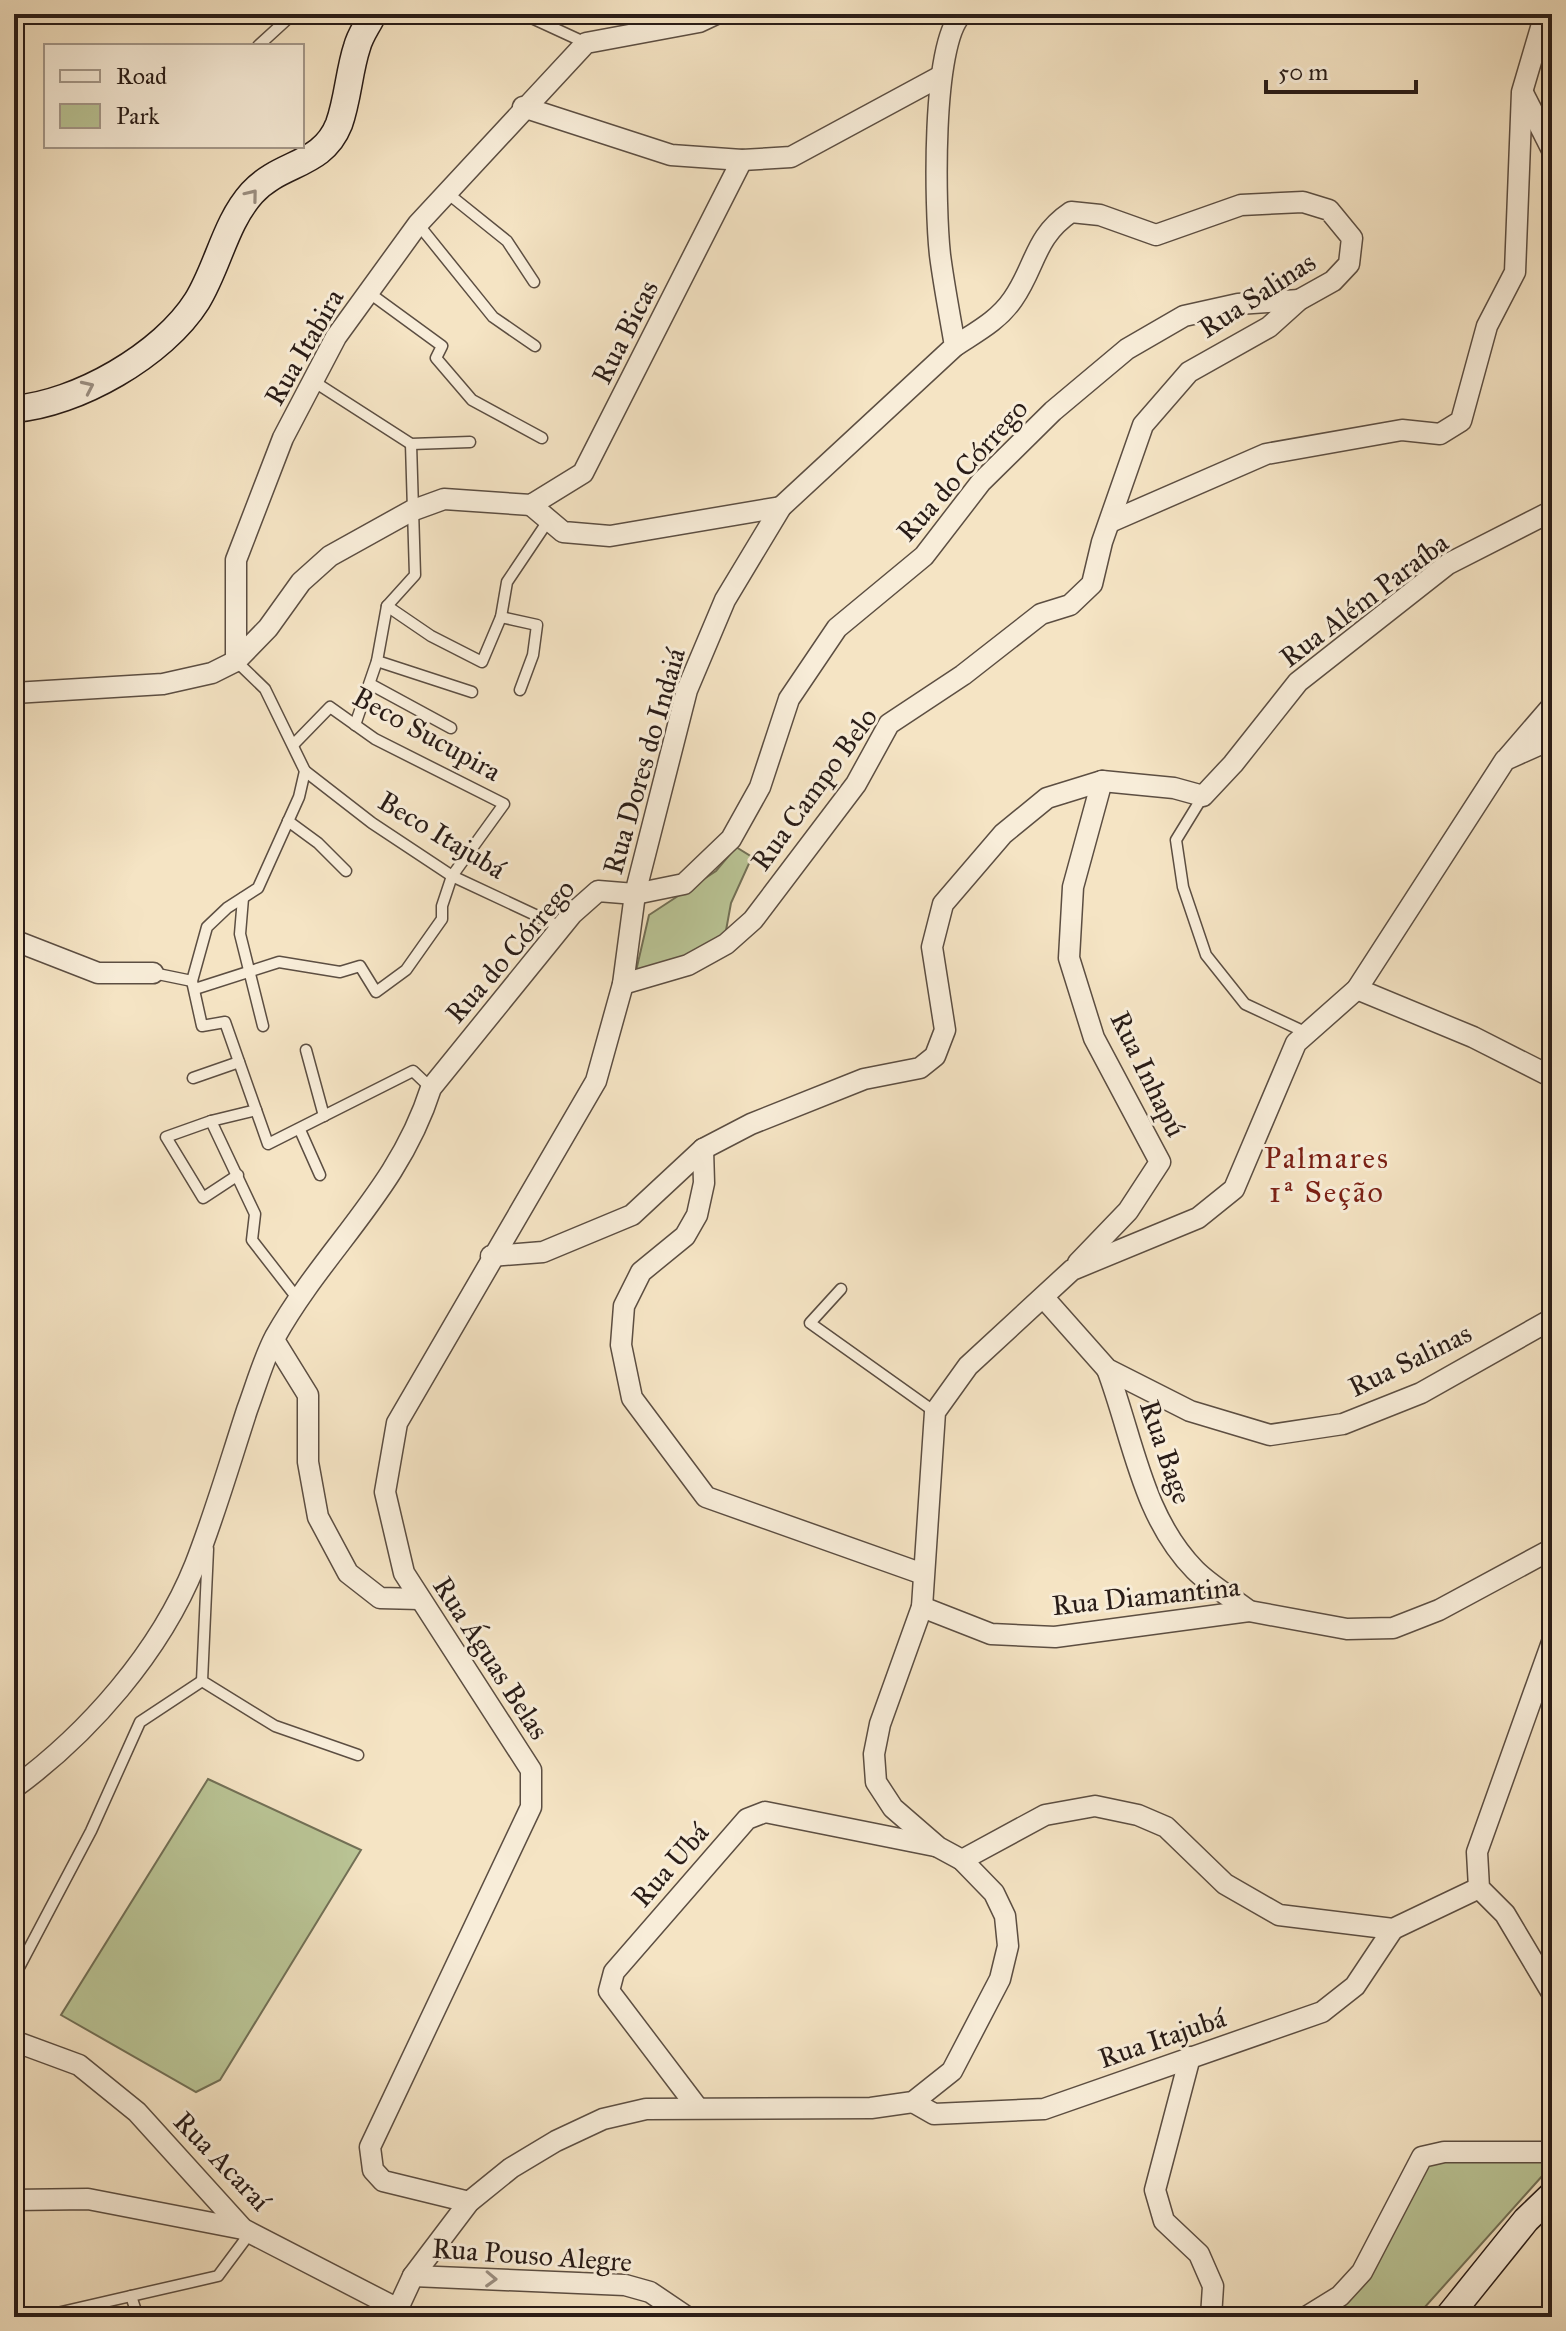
<svg xmlns="http://www.w3.org/2000/svg" width="1566" height="2331" viewBox="0 0 1566 2331" font-family="'IM FELL Great Primer',serif">
<rect width="100%" height="100%" fill="#f5e4c4"/>
<filter id="stains"><feTurbulence type="fractalNoise" baseFrequency=".0025" numOctaves="4"/><feColorMatrix values="0 0 0 0 .2 0 0 0 0 .09 0 0 0 0 .02 0 0 0 .5 -.17"/></filter>
<radialGradient id="worn" r=".72"><stop offset=".6" stop-color="#630" stop-opacity="0"/><stop offset="1" stop-color="#630" stop-opacity=".3"/></radialGradient>
<!-- green -->
<g fill="#bac596" stroke="#727056" stroke-width="2">
<path d="M 736,847 L 752,857 L 731,903 L 725,936 L 688,955 L 636,971 L 649,915 L 716,871 Z"/>
<path d="M 208,1779 L 361,1850 L 220,2080 L 196,2092 L 61,2015 Z"/>
<path d="M 1552,2154 L 1552,2165 L 1416,2317 L 1320,2317 L 1338,2306 L 1424,2159 Z"/>
</g>
<g fill="none" stroke-linecap="round" stroke-linejoin="round">
<!-- lane casing -->
<g stroke="#5c4e42" stroke-width="13">
<g id="lane">
<path d="M 523,14 L 586,43"/>
<path d="M 258,46 L 293,14"/>
<path d="M 446,192 L 507,241 L 534,282"/>
<path d="M 418,224 L 493,317 L 535,346"/>
<path d="M 368,292 L 442,346 L 436,358 L 472,400 L 542,438"/>
<path d="M 313,381 L 411,444 L 470,442"/>
<path d="M 387,606 L 431,636 L 482,662 L 501,617 L 507,582 L 548,521"/>
<path d="M 501,617 L 537,625 L 533,655 L 520,690"/>
<path d="M 236,661 L 265,689 L 305,771 L 299,797 L 258,888 L 227,908 L 207,927 L 192,981 L 202,1026 L 225,1022 L 256,1110 L 211,1121 L 255,1214 L 252,1240 L 297,1298"/>
<path d="M 377,661 L 472,692"/>
<path d="M 370,684 L 451,728"/>
<path d="M 355,725 L 377,661 L 387,606 L 415,575 L 411,444"/>
<path d="M 305,771 L 372,823 L 452,876 L 561,927"/>
<path d="M 1203,796 L 1176,840 L 1183,887 L 1206,955 L 1245,1004 L 1307,1033"/>
<path d="M 288,821 L 318,843 L 346,871"/>
<path d="M 243,898 L 240,934 L 263,1026"/>
<path d="M 153,973 L 192,981"/>
<path d="M 195,989 L 279,962 L 340,972 L 360,966 L 376,992 L 406,970 L 442,919 L 442,906 L 452,876 L 504,804 L 375,739 L 330,707 L 294,744"/>
<path d="M 306,1050 L 324,1116"/>
<path d="M 193,1078 L 239,1062"/>
<path d="M 256,1110 L 268,1144 L 413,1071 L 431,1088"/>
<path d="M 211,1121 L 166,1137 L 203,1198 L 238,1175"/>
<path d="M 300,1130 L 320,1175"/>
<path d="M 841,1289 L 810,1323 L 935,1412"/>
<path d="M 208,1549 L 202,1681 L 275,1726 L 358,1755"/>
<path d="M 14,1977 L 91,1831 L 140,1722 L 202,1681"/>
<path d="M 131,2296 L 138,2317"/>
<path d="M 57,2313 L 218,2276 L 250,2233"/>
</g>
</g>
<!-- street casing -->
<g stroke="#5c4e42" stroke-width="23">
<g id="street">
<path d="M 1523,93 L 1552,150"/>
<path d="M 523,107 L 671,155 L 742,160 L 791,157 L 939,77"/>
<path d="M 531,505 L 563,532 L 610,536 L 781,507"/>
<path d="M 1110,522 L 1266,454 L 1402,430 L 1440,434 L 1461,421 L 1487,326 L 1515,272 L 1522,92 L 1545,14"/>
<path d="M 236,661 L 236,560 L 283,438 L 336,337 L 418,224 L 586,43 L 699,22 L 716,14"/>
<path d="M 14,693 L 163,684 L 212,673 L 236,661 L 268,628 L 301,582 L 330,556 L 411,511 L 444,499 L 531,505 L 583,473 L 742,160"/>
<path d="M 1508,757 L 1552,706"/>
<path d="M 14,946 L 21,943 L 98,973 L 153,973"/>
<path d="M 623,984 L 688,965 L 726,944 L 753,920 L 856,784 L 889,724 L 963,675 L 1041,614 L 1070,605 L 1092,584 L 1102,542 L 1143,425 L 1189,372 L 1269,327 L 1299,300 L 1333,281 L 1349,264 L 1352,238 L 1329,210 L 1303,202 L 1241,205 L 1156,235 L 1100,215 L 1071,212 C 1034,237 1036,266 1013,299 C 998,321 976,332 955,346"/>
<path d="M 1357,989 L 1473,1037 L 1552,1077"/>
<path d="M 703,1149 L 704,1183 L 697,1215 L 685,1236 L 641,1272 L 624,1306 L 621,1345 L 632,1398 L 706,1497 L 923,1574"/>
<path d="M 491,1256 L 543,1252 L 632,1215 L 703,1149 L 751,1124 L 864,1079 L 920,1068 L 935,1056 L 945,1030 L 932,947 L 943,904 L 1003,834 L 1047,798 L 1102,781 L 1174,788 L 1203,796 L 1233,764 L 1298,682 L 1448,564 L 1552,511"/>
<path d="M 1078,1263 L 1128,1211 L 1160,1162 L 1094,1038 L 1069,958 L 1073,887 L 1102,781"/>
<path d="M 1044,1298 L 1107,1369 L 1190,1411 L 1270,1435 L 1343,1424 L 1421,1393 L 1552,1319"/>
<path d="M 274,1340 L 308,1395 L 308,1462 L 318,1517 L 348,1573 L 380,1598 L 420,1599"/>
<path d="M 1107,1369 C 1133,1438 1142,1516 1195,1570 C 1210,1585 1232,1598 1249,1611"/>
<path d="M 922,1607 L 991,1634 L 1055,1637 L 1249,1611 L 1347,1629 L 1393,1628 L 1439,1610 L 1552,1549"/>
<path d="M 1552,1642 L 1477,1852 L 1479,1888 L 1505,1914 L 1552,1993"/>
<path d="M 14,1788 C 89,1733 160,1652 195,1565 C 215,1514 230,1462 247,1410 C 256,1386 263,1360 275,1337 C 325,1248 399,1189 431,1088 L 572,914 L 598,891 L 635,894 L 684,884 L 731,839 L 760,787 L 789,699 L 837,628 L 924,556 L 981,482 L 1053,411 L 1127,349 L 1184,316 L 1238,304 L 1299,300"/>
<path d="M 962,1860 L 1045,1815 L 1095,1806 L 1138,1815 L 1166,1827 L 1225,1884 L 1279,1915 L 1393,1929 L 1479,1888"/>
<path d="M 14,2041 L 79,2065 L 137,2112 L 243,2229 L 398,2309"/>
<path d="M 1190,2057 L 1155,2190 L 1164,2221 L 1199,2254 L 1213,2286 L 1211,2317"/>
<path d="M 913,2102 L 934,2114 L 1044,2109 L 1322,2012 L 1355,1986 L 1393,1929"/>
<path d="M 697,2107 L 609,1991 L 614,1972 L 747,1819 L 765,1812 L 935,1846"/>
<path d="M 14,2200 L 88,2199 L 243,2229"/>
<path d="M 469,2202 L 383,2181 L 373,2170 L 370,2147 L 531,1807 L 531,1770 L 404,1573 L 385,1492 L 397,1423 L 596,1081 L 623,984 L 635,894 L 687,690 L 725,600 L 781,507 L 955,346 C 950,316 944,286 940,255 C 935,210 931,42 962,14"/>
<path d="M 413,2276 L 625,2285 L 650,2292 L 687,2317"/>
<path d="M 394,2317 L 413,2276 L 469,2202 L 511,2168 L 556,2141 L 603,2119 L 646,2109 L 871,2108 L 913,2102 L 952,2071 L 1000,1979 L 1008,1946 L 1005,1916 L 994,1893 L 962,1860 L 938,1847 L 893,1808 L 876,1782 L 874,1754 L 880,1724 L 922,1607 L 935,1412 L 968,1366 L 1072,1270 L 1198,1218 L 1234,1189 L 1296,1043 L 1357,989 L 1505,760 L 1552,739"/>
<path d="M 1306,2317 L 1340,2296 L 1362,2272 L 1422,2157 L 1444,2152 L 1552,2152"/>
</g>
</g>
<!-- secondary casing -->
<g stroke="#291c17" stroke-width="29">
<g id="secondary">
<path d="M 14,409 C 77,404 163,355 197,301 C 218,267 225,223 252,193 C 281,161 322,167 339,124 C 348,99 349,71 357,47 C 360,35 368,25 373,14"/>
<path d="M 1448,2317 L 1526,2220 L 1552,2195"/>
</g>
</g>
<!-- lane -->
<use href="#lane" stroke="#f8edd9" stroke-width="10"/>
<!-- street -->
<use href="#street" stroke="#f8edd9" stroke-width="20"/>
<!-- secondary -->
<use href="#secondary" stroke="#f8edd9" stroke-width="26"/>
</g>
<!-- one-way arrows -->
<defs><path id="oneway-chevron" d="M-2-3.5L2.5 0L-2 3.5" fill="none" stroke-width="1.6" stroke-linecap="round" stroke-linejoin="round" transform="scale(2)"/></defs>
<g stroke="#9b8f82">
<use href="#oneway-chevron" transform="translate(252 195) rotate(-51)"/>
<use href="#oneway-chevron" transform="translate(88 387) rotate(-25)"/>
<use href="#oneway-chevron" transform="translate(491 2279) rotate(2)"/>
</g>
<g text-anchor="middle" dominant-baseline="central" stroke-width="6" stroke-linejoin="round" paint-order="stroke">
<!-- street labels -->
<g font-size="28" fill="#291c17" stroke="#f8edd9">
<text transform="translate(1257 295) rotate(-33)">Rua Salinas</text>
<text transform="translate(625 332) rotate(-63)">Rua Bicas</text>
<text transform="translate(304 347) rotate(-60)">Rua Itabira</text>
<text transform="translate(962 470) rotate(-48)">Rua do Córrego</text>
<text transform="translate(1364 600) rotate(-37)">Rua Além Paraíba</text>
<text transform="translate(427 734) rotate(29)">Beco Sucupira</text>
<text transform="translate(644 761) rotate(-74)">Rua Dores do Indaiá</text>
<text transform="translate(814 789) rotate(-54)">Rua Campo Belo</text>
<text transform="translate(442 835) rotate(31)">Beco Itajubá</text>
<text transform="translate(510 951) rotate(-49)">Rua do Córrego</text>
<text transform="translate(1148 1074) rotate(64)">Rua Inhapú</text>
<text transform="translate(1410 1360) rotate(-26)">Rua Salinas</text>
<text transform="translate(1166 1452) rotate(71)">Rua Bage</text>
<text transform="translate(1146 1596) rotate(-6)">Rua Diamantina</text>
<text transform="translate(491 1658) rotate(57)">Rua Águas Belas</text>
<text transform="translate(670 1865) rotate(-49)">Rua Ubá</text>
<text transform="translate(1162 2038) rotate(-19)">Rua Itajubá</text>
<text transform="translate(222 2161) rotate(46)">Rua Acaraí</text>
<text transform="translate(532 2255) rotate(4)">Rua Pouso Alegre</text>
</g>
<!-- neighbourhood labels -->
<g font-size="30" letter-spacing="2" fill="#7a1f14" stroke="#f8edd9">
<text x="1327" y="1158">Palmares<tspan x="1327" dy="34">1ª Seção</tspan></text>
</g>
</g>
<!-- margin -->
<rect width="1566" height="2331" fill="none" stroke="#f5e4c4" stroke-width="48"/>
<rect x="16" y="16" width="1534" height="2299" fill="none" stroke="#291c17" stroke-width="4"/>
<rect x="24" y="24" width="1518" height="2283" fill="none" stroke="#291c17" stroke-width="2"/>
<!-- legend -->
<rect x="44" y="44" width="260" height="104" fill="#f8edd9" stroke="#a5998b" stroke-width="2"/>
<rect x="60" y="70" width="40" height="12" fill="#f8edd9" stroke="#a5998b" stroke-width="2"/>
<text x="116" y="84" font-size="24" fill="#291c17">Road</text>
<rect x="60" y="104" width="40" height="24" fill="#bac596" stroke="#a5998b" stroke-width="2"/>
<text x="116" y="124" font-size="24" fill="#291c17">Park</text>
<!-- scale -->
<path d="M1266 80v12h150v-12" fill="none" stroke="#291c17" stroke-width="4"/>
<text x="1278" y="80" font-size="24" fill="#291c17" stroke="#f8edd9" stroke-width="6" paint-order="stroke">50 m</text>
<rect width="100%" height="100%" filter="url(#stains)"/>
<rect width="100%" height="100%" fill="url(#worn)"/>
</svg>
